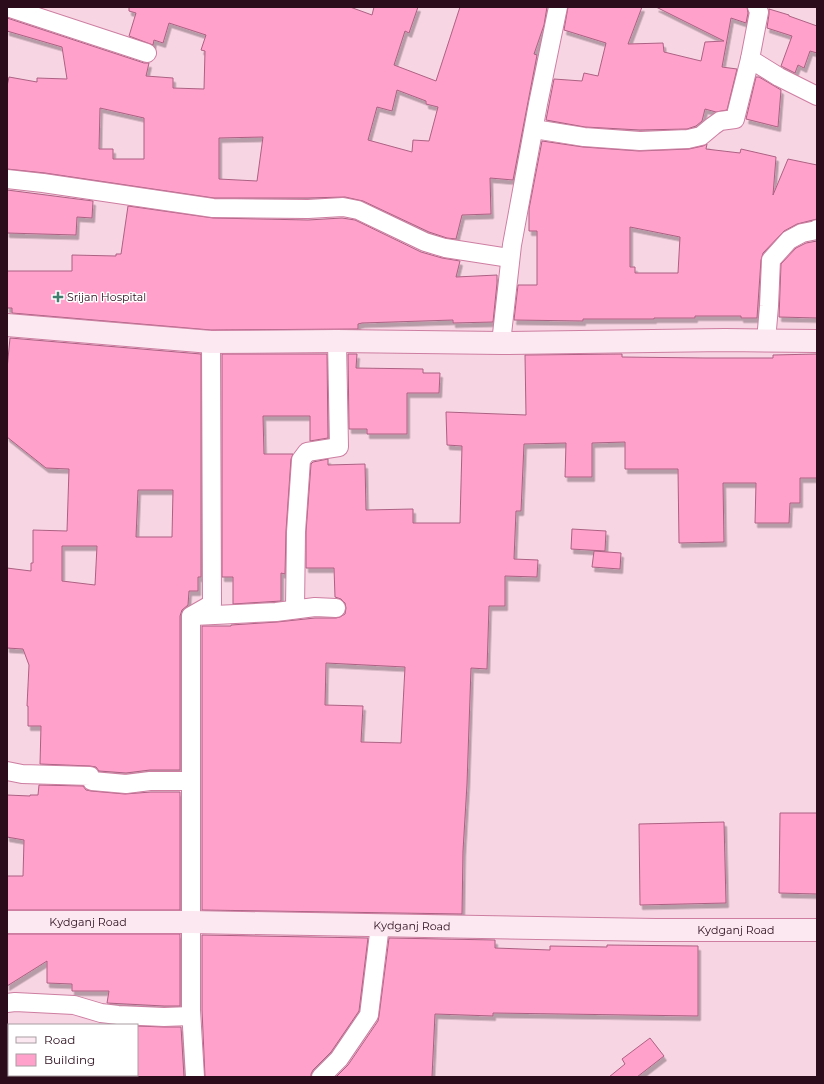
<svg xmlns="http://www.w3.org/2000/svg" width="824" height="1084" viewBox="0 0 824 1084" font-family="Montserrat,sans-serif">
<defs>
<filter id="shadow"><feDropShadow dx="2.5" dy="4.5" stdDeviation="0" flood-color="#0004"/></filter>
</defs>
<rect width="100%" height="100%" fill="#f8d5e3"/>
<!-- building -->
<g fill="#ffa1ca" stroke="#ac6183" fill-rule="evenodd" filter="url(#shadow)">
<path d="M 129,7 L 350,7 L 372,15 L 374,7 L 418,7 L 409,33 L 405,31 L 394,65 L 436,81 L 460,7 L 547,7 L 544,25 L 534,54 L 537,55 L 513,180 L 490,178 L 491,214 L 462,215 L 456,239 L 447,238 L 429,232 L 363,201 L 345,197 L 308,198 L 214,198 L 45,173 L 7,169 L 7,86 L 9,77 L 37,82 L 37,78 L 67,79 L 62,47 L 7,31 L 7,18 L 144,63 L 149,63 L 146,76 L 173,78 L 173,88 L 204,89 L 205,51 L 201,50 L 206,35 L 169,23 L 163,43 L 154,40 L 153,45 L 129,36 L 136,13 L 129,11 ZM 397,90 L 426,101 L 426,104 L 438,107 L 429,141 L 413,140 L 412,152 L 368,140 L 377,107 L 392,111 ZM 100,108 L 144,118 L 144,159 L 113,159 L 113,149 L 99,149 ZM 263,137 L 257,181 L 219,179 L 219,138 Z"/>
<path d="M 568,7 L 642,7 L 628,44 L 663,43 L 664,52 L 701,61 L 705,42 L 724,41 L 656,7 L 747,7 L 748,13 L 746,23 L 731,18 L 722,67 L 737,69 L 727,110 L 716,112 L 705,109 L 702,121 L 696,126 L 687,129 L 640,130 L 585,127 L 546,120 L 554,79 L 582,81 L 584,73 L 598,76 L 606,43 L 564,30 Z"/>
<path d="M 769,9 L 789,15 L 789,16 L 817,26 L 817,53 L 810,51 L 804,68 L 798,65 L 795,73 L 781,66 L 792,36 L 767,28 L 769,14 Z"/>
<path d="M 756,77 L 759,77 L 781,90 L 778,127 L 746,119 Z"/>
<path d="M 542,141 L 583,147 L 639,151 L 689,149 L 703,146 L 707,144 L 706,149 L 740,153 L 741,149 L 776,157 L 773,195 L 788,159 L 817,165 L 817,219 L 797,224 L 784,231 L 763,253 L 761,260 L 757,318 L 741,318 L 741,316 L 695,316 L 695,318 L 654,318 L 654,319 L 583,319 L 583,321 L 514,320 L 518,285 L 537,285 L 537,231 L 529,231 L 529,209 ZM 630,227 L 680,237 L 678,273 L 635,273 L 635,267 L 630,267 Z"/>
<path d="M 7,190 L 93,201 L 92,218 L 77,217 L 76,235 L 7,233 Z"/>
<path d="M 128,206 L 213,218 L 308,220 L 342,218 L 355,220 L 421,252 L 442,258 L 460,261 L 456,277 L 497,275 L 497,283 L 493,322 L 453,323 L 453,320 L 362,323 L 358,324 L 358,329 L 211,330 L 12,313 L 12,308 L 7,308 L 7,271 L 72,271 L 72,255 L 116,256 L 116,254 L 121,254 Z"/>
<path d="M 817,241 L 817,318 L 779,317 L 781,264 L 796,248 L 806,243 Z"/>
<path d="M 10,338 L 201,354 L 201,577 L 198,577 L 198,591 L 189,591 L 188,605 L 182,610 L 180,616 L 180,770 L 150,770 L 126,773 L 99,771 L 96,767 L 90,766 L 40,764 L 41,726 L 28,726 L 28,706 L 27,706 L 29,665 L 23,649 L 7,648 L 7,568 L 31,571 L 31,563 L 33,563 L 33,530 L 67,531 L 69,469 L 46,468 L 7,437 L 7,369 ZM 138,490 L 173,490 L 172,537 L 136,537 ZM 62,546 L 97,546 L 95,585 L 62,581 Z"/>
<path d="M 222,354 L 327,354 L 328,438 L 310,441 L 310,416 L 263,416 L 264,454 L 293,454 L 291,459 L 286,531 L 285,574 L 281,573 L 281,601 L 233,604 L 233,577 L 222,577 Z"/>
<path d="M 348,354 L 357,354 L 356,368 L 423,369 L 423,373 L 440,373 L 439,393 L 407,393 L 407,434 L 367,434 L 367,429 L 349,429 Z"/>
<path d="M 622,354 L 622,357 L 705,358 L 773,358 L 773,355 L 817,354 L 817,478 L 800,478 L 800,503 L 790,503 L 789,523 L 755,523 L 756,483 L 723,483 L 724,542 L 679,543 L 678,469 L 625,469 L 625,442 L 592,443 L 592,477 L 565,477 L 566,443 L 524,444 L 521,511 L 516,511 L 514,559 L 538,560 L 537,577 L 505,576 L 505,606 L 489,606 L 487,669 L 471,668 L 467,784 L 463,851 L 462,914 L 202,910 L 202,626 L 231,626 L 231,625 L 277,622 L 315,618 L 336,618 L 340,617 L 345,614 L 346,608 L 345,603 L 341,599 L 335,597 L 334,568 L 306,568 L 306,532 L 311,464 L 313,462 L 328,459 L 328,465 L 365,464 L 366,510 L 413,509 L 413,523 L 460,523 L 462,446 L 447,445 L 446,412 L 526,415 L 525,355 ZM 326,663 L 405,667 L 401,743 L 361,742 L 363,706 L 325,705 Z"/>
<path d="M 572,529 L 606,531 L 605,551 L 571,549 Z"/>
<path d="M 594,551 L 621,553 L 620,569 L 592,567 Z"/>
<path d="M 39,785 L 83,786 L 86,790 L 91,791 L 125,794 L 151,792 L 180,792 L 180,910 L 7,910 L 7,876 L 23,876 L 24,840 L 7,837 L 7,795 L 30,796 L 30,795 L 38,795 Z"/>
<path d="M 780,813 L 817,813 L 817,894 L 779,893 Z"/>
<path d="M 724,822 L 726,903 L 640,905 L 639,824 Z"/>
<path d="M 7,934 L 180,934 L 180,1006 L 164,1006 L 107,1003 L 109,991 L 72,991 L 72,984 L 47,983 L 47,961 L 7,986 Z"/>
<path d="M 202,935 L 368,938 L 359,1011 L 331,1052 L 313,1070 L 311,1074 L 311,1077 L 205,1077 L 202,1010 Z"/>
<path d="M 389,938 L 495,940 L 495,948 L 550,950 L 550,946 L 607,947 L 607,945 L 698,946 L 698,1016 L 493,1013 L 493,1016 L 435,1014 L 432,1077 L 336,1077 L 348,1065 L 378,1021 L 379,1016 Z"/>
<path d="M 137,1026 L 164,1027 L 181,1027 L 184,1077 L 137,1077 Z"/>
<path d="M 650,1038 L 664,1056 L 637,1077 L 609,1077 L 625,1064 L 622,1059 Z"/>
</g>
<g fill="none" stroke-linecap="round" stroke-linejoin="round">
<!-- street casing -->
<g stroke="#cd7ea1" stroke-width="20">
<g id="street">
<path d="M 7,7 L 147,53"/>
<path d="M 757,7 L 759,12 L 750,59 L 779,77 L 817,96"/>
<path d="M 534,129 L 584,137 L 640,141 L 688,139 L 701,136 L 713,126 L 720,121 L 735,119 L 750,59"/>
<path d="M 7,179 L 43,183 L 213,208 L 308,209 L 343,207 L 358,210 L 425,242 L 445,248 L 510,258"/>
<path d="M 766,341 L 769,306 L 771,260 L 789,240 L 802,233 L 817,230 L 817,229"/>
<path d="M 501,343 L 512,245 L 538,104 L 558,7"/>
<path d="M 295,609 L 296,532 L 301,460 L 307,452 L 339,447 L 337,341"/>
<path d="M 194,616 L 276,612 L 315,607 L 336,608"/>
<path d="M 7,771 L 22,774 L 90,776 L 92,781 L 126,784 L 150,781 L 191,781"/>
<path d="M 7,1003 L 15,1002 L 74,1005 L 101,1013 L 118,1015 L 164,1017 L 191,1016"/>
<path d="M 195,1077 L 191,1010 L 191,616 L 212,604 L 211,342"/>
<path d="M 321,1077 L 339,1059 L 369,1015 L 380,925"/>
</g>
</g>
<!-- secondary casing -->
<g stroke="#cd7ea1" stroke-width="24">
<g id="secondary">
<path d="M 7,325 L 211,342 L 337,341 L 501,343 L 725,340 L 817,341"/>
<path id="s1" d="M 7,922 L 190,922 L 656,930 L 817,930"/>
</g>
</g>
<!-- street -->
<use href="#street" stroke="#fff" stroke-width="18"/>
<!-- secondary -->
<use href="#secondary" stroke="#fce8f0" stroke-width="22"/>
</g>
<!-- markers -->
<path fill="#407f6d" stroke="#fff" stroke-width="1.5" d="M56 291h4v4h4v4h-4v4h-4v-4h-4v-4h4z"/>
<g text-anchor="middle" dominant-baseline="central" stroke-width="3" stroke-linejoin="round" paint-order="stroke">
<!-- poi labels -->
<g font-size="11" fill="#2a0c1b" stroke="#fff" text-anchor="start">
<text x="67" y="297">Srijan Hospital</text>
</g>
<!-- street labels -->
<g font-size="11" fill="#2a0c1b" stroke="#fff">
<text stroke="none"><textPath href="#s1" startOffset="81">Kydganj Road</textPath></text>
<text stroke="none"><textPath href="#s1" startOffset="405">Kydganj Road</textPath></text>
<text stroke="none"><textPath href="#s1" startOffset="729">Kydganj Road</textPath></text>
</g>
</g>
<!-- border -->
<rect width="824" height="1084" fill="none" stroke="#2a0c1b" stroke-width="16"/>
<!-- legend -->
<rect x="8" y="1024" width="130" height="52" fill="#ffffff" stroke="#aa9ea4"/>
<rect x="16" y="1037" width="20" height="6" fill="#fce8f0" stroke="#aa9ea4"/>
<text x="44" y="1044" font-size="12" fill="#2a0c1b">Road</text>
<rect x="16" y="1054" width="20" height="12" fill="#ffa1ca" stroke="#aa9ea4"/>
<text x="44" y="1064" font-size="12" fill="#2a0c1b">Building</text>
</svg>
